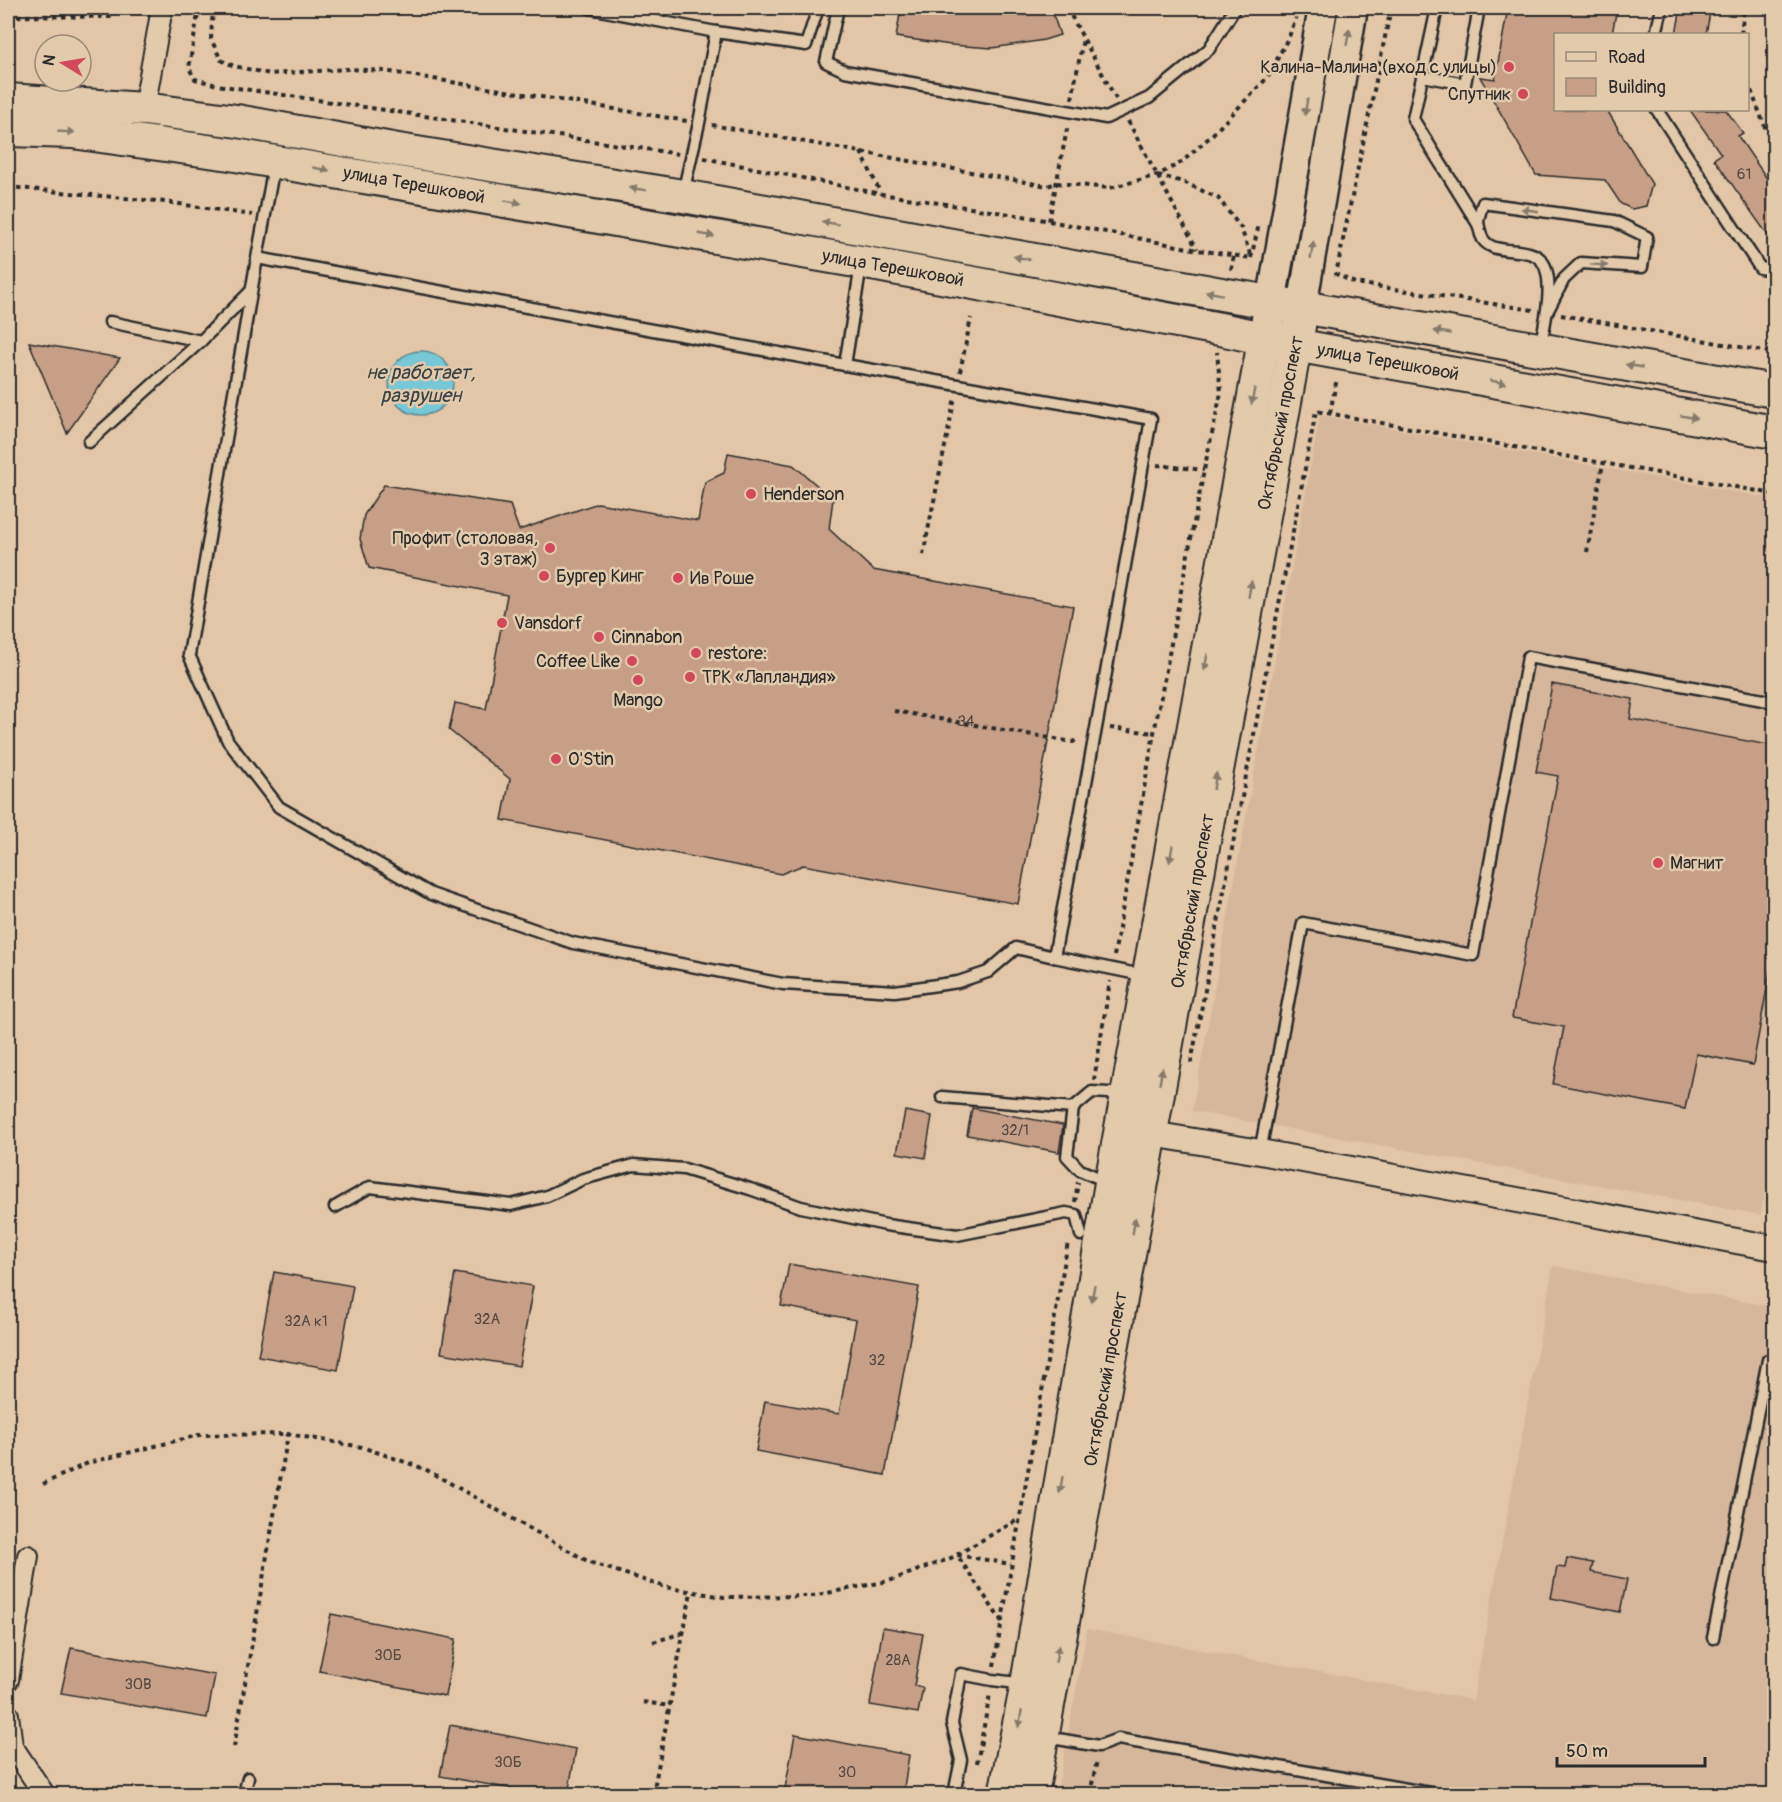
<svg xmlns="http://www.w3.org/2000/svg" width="1782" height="1802" viewBox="0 0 1782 1802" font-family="Pangolin,sans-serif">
<rect width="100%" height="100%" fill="#e3c6a7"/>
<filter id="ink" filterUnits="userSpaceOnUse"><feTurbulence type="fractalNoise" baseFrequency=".0167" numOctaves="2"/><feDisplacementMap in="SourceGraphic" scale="12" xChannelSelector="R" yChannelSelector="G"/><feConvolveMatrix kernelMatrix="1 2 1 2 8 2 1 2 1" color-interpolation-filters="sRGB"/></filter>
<g filter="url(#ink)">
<!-- built -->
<g fill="#d7b79b">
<path d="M 1320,415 L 1774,499 L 1774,1144 L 1761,1215 L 1192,1111 Z"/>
<path d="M 1553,1266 L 1774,1307 L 1774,1794 L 1057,1794 L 1087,1629 L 1473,1700 Z"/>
</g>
<!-- water -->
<circle fill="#78c7d6" stroke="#598992" stroke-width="1.5" cx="421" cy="383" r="32"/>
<!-- building -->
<g fill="#c79e86" stroke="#2b2b2b" stroke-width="1.5">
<path d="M 901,8 L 960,8 L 968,9 L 992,8 L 1051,8 L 1060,35 L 1044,40 L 992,48 L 951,45 L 896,37 Z"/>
<path d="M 1508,8 L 1617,8 L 1612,34 L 1556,34 L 1556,110 L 1607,110 L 1652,184 L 1646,206 L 1632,209 L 1621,204 L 1605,180 L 1536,175 L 1480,77 L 1495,79 Z"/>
<path d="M 1681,8 L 1711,8 L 1706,34 L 1676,34 Z"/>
<path d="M 1690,110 L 1726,110 L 1743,133 L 1738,136 L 1774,189 L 1774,244 L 1714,159 L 1721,154 Z"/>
<path d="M 29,342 L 120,358 L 67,433 Z"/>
<path d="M 728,453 L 793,465 L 833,499 L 829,529 L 873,570 L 1073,606 L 1018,904 L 803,865 L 781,874 L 502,820 L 510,779 L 449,730 L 455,703 L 486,709 L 507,595 L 369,568 L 360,539 L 364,515 L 384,485 L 510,505 L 519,530 L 598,503 L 698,521 L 705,482 L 724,473 Z"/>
<path d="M 1552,684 L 1633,699 L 1630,719 L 1774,746 L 1774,950 L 1753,1065 L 1696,1054 L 1685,1109 L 1553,1084 L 1564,1027 L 1512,1018 L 1558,776 L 1536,772 Z"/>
<path d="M 972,1108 L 1063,1125 L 1059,1152 L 967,1135 Z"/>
<path d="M 905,1111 L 932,1116 L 925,1158 L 897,1153 Z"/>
<path d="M 789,1264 L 919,1287 L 885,1475 L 756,1451 L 765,1401 L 839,1414 L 856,1320 L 781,1306 Z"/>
<path d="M 274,1272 L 353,1286 L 338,1370 L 258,1356 Z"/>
<path d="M 455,1273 L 533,1286 L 519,1366 L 441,1353 Z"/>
<path d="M 1567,1558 L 1593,1563 L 1591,1572 L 1627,1579 L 1620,1612 L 1551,1598 L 1557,1567 L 1565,1568 Z"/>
<path d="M 331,1614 L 456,1639 L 445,1696 L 319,1671 Z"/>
<path d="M 883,1627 L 923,1634 L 914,1686 L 923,1688 L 918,1713 L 870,1705 Z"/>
<path d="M 71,1648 L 215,1675 L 207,1718 L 61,1693 Z"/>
<path d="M 450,1725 L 576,1749 L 568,1794 L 541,1794 L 440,1776 Z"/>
<path d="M 795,1734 L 909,1755 L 903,1794 L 784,1794 Z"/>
</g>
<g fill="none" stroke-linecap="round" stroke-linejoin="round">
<!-- service casing -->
<g stroke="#2b2b2b" stroke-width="15">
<g id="service">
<path d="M 589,8 L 716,32 L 699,123 L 683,193"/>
<path d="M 838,8 L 826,62 L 845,71 L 1106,118 L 1149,98 L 1209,49 L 1235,8"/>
<path d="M 1437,8 L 1413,119 L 1478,224"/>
<path d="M 716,32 L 806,45 L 818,8"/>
<path d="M 1656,34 L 1662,8"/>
<path d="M 1423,76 L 1465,84 L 1479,8"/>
<path d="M 1657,110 L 1760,268 L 1774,270"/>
<path d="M 257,258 L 845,365 L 1151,419 L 1101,701 L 1054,957 L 1016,948 L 988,972 L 958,982 L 895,991 L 783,984 L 573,943 L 431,894 L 279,807 L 228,741 L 189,655 L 257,258 L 274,166"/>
<path d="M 110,322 L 201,341 L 251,291"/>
<path d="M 1540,348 C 1544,327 1556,280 1542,261 C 1528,243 1489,259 1481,235 C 1480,230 1478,226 1478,221 C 1479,215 1481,209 1483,203 L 1614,221 L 1647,237 L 1642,267 L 1581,263 L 1564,279 L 1547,312"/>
<path d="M 845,365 L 861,265"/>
<path d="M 89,442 L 201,341"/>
<path d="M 1054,957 L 1147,976"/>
<path d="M 942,1097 L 1073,1108"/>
<path d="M 1260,1152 L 1303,923 L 1473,955 L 1528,657 L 1774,702"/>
<path d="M 1108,1182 L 1080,1170 L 1067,1156 L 1073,1108 L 1092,1092 L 1125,1094"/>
<path d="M 335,1207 L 370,1187 L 511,1205 L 547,1196 L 583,1179 L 634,1165 L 684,1169 L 750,1189 L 801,1207 L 886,1225 L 957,1235 L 1066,1213 L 1076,1215 L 1081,1235"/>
<path d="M 1713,1638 L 1768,1360 L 1774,1361"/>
<path d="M 1046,1737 L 1099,1746 L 1118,1739 L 1436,1794"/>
<path d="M 244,1794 L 248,1778"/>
<path d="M 954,1794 L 961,1760 L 952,1723 L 961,1674 L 992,1680 L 1026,1684"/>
</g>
</g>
<!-- minor casing -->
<g stroke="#2b2b2b" stroke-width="24">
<g id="minor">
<path d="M 144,109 L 162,8"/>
<path d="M 8,1680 L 28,1556"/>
<path d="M 8,1715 L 12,1746 L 44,1794"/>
</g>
</g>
<!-- tertiary casing -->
<g stroke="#2b2b2b" stroke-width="28">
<path id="tertiary" d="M 1134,1131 L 1260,1152 L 1774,1248"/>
</g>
<!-- secondary casing -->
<g stroke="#2b2b2b" stroke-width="33">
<g id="secondary">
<path d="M 1271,303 L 1323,8"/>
<path d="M 1302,307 L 1353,8"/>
</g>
</g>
<!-- primary casing -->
<g stroke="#2b2b2b" stroke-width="36">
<g id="primary">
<path d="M 8,100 L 144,109 L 237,121 L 398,150 L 683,196 L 1227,295 L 1302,307 L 1774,391"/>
<path d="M 8,130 L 72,132 L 230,154 L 861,262 L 1220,329 L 1295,345 L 1774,432"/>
<path d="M 1005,1794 L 1027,1684 L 1111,1183 L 1268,319"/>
<path d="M 1032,1794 L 1178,982 L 1299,326"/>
</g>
</g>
<!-- path -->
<g stroke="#2b2b2b" stroke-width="4" stroke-dasharray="4.5 4.5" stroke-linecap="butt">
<path d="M 199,8 L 189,68 L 195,79 L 217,85 L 679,154"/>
<path d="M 213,8 L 211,39 L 221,60 L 234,66 L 270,74 L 347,69 L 385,71 L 687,121"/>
<path d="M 1067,8 L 1116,99"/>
<path d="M 1391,8 L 1336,274 L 1355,283 L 1533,310"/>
<path d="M 8,16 L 113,17 L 114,8"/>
<path d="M 1741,34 L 1744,8"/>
<path d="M 1748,82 L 1774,151"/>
<path d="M 1072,99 L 1083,39"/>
<path d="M 1128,121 L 1197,249"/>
<path d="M 712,125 L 1047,186 L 1057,183 L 1110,188 L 1158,175 L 1182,162 L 1211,136 L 1268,77 L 1290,34 L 1296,18"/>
<path d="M 861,152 L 881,194"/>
<path d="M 704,158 L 881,194 L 1029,217 L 1198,250 L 1251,258"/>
<path d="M 1158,175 L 1183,182 L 1218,198 L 1241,228 L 1251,257"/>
<path d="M 8,187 L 166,202 L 252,215"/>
<path d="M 1049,221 L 1068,124"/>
<path d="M 1251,258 L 1259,224"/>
<path d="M 1231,270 L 1234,256"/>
<path d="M 1561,315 L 1774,353"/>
<path d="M 960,372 L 971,318"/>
<path d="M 1330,413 L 1337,378"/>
<path d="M 1157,465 L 1204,470"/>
<path d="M 1587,552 L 1603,463"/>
<path d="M 923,555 L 955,397"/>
<path d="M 894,711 L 1073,742 L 1079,738"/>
<path d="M 1110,728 L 1154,733"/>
<path d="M 1114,956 L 1154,733 L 1204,470 L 1221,393 L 1217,352"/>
<path d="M 1191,1063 L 1316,411 L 1774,494"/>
<path d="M 1094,1080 L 1110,981"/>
<path d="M 1075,1202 L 1078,1182"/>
<path d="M 43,1484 L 88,1463 L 199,1435 L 288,1434 L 362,1447 L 425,1469 L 589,1562 L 665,1587 L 724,1597 L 812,1596 L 889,1581 L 951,1558 L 1019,1519"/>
<path d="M 1002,1622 L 957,1555 L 1011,1564"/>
<path d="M 653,1642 L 683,1633"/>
<path d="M 994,1666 L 1068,1242"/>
<path d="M 643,1702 L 670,1706"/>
<path d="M 234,1747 L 288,1434"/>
<path d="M 977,1763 L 990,1694"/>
<path d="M 653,1794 L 691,1592"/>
<path d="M 1090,1794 L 1097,1760"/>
</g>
<!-- service -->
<use href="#service" stroke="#e2caab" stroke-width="10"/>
<!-- minor -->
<use href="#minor" stroke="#e2caab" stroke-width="20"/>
<!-- tertiary -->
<use href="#tertiary" stroke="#e2caab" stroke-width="24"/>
<!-- secondary -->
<use href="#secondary" stroke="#e2caab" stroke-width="28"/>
<!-- primary -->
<use href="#primary" stroke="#e2caab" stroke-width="32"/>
</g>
<!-- one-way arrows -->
<defs><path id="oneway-solid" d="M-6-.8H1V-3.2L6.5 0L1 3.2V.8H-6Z" transform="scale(1.5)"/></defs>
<g fill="#867a6b">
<use href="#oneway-solid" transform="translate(1348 37) rotate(-80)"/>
<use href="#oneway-solid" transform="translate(1306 107) rotate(100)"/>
<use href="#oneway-solid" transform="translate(66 132) rotate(3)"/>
<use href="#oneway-solid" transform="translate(321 169) rotate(10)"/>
<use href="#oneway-solid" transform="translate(638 189) rotate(-171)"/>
<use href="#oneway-solid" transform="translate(513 202) rotate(10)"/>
<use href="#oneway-solid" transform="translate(1530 210) rotate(-172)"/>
<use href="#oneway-solid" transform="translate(830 223) rotate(-170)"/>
<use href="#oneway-solid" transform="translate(706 235) rotate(10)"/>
<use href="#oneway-solid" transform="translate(1312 250) rotate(-81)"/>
<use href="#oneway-solid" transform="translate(1022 258) rotate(-170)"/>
<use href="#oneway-solid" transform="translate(1599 265) rotate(4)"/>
<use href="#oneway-solid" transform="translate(1214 293) rotate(-170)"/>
<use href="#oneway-solid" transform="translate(1442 332) rotate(-170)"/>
<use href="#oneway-solid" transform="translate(1634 366) rotate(-170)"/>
<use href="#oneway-solid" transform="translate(1498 382) rotate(10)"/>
<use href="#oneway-solid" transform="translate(1253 396) rotate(101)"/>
<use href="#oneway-solid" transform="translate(1689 417) rotate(10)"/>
<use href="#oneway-solid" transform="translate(1250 589) rotate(-80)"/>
<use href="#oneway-solid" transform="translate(1206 662) rotate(100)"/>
<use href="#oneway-solid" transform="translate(1215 781) rotate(-80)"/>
<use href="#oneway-solid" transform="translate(1171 854) rotate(100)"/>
<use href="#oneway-solid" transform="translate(1161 1076) rotate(-80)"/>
<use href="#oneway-solid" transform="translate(1134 1226) rotate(-80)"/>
<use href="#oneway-solid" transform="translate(1093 1293) rotate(100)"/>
<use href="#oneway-solid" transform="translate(1061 1485) rotate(100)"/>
<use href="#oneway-solid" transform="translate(1057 1654) rotate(-80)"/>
<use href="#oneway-solid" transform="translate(1020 1719) rotate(101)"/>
</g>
</g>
<!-- markers -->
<g fill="#d1495b" stroke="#e2caab" stroke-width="2">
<circle cx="1509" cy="67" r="6"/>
<circle cx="1523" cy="94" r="6"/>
<circle cx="751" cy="494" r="6"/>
<circle cx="550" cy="548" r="6"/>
<circle cx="544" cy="576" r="6"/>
<circle cx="678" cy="578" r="6"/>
<circle cx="502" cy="623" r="6"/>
<circle cx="599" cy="637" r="6"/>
<circle cx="696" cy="653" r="6"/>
<circle cx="632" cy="661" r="6"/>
<circle cx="690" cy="677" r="6"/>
<circle cx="638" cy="680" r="6"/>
<circle cx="556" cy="759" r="6"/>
<circle cx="1658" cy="863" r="6"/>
</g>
<g text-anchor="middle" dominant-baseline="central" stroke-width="5" stroke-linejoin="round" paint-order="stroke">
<!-- number labels -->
<g font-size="15" fill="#524842">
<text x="1744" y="174">61</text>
<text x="966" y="721">34</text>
<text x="1015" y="1130">32/1</text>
<text x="487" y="1319">32А</text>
<text x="306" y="1321">32А к1</text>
<text x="877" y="1360">32</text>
<text x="388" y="1655">30Б</text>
<text x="898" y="1660">28А</text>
<text x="138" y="1684">30В</text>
<text x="508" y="1762">30Б</text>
<text x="847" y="1772">30</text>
</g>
<!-- poi labels -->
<g font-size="18" fill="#2b2b2b" stroke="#e2caab" text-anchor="start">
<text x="1497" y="67" text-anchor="end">Калина-Малина (вход с улицы)</text>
<text x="1511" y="94" text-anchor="end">Спутник</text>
<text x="763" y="494">Henderson</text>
<text x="538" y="538" text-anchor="end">Профит (столовая,<tspan x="538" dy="21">3 этаж)</tspan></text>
<text x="556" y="576">Бургер Кинг</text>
<text x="690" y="578">Ив Роше</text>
<text x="514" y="623">Vansdorf</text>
<text x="611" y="637">Cinnabon</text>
<text x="708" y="653">restore:</text>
<text x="620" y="661" text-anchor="end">Coffee Like</text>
<text x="702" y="677">ТРК «Лапландия»</text>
<text x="638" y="700" text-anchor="middle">Mango</text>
<text x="568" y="759">O'Stin</text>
<text x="1670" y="863">Магнит</text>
</g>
<!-- street labels -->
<g font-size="18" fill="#2b2b2b" stroke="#e2caab">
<text transform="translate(414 185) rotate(10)">улица Терешковой</text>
<text transform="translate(893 268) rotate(10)">улица Терешковой</text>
<text transform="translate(1388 362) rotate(10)">улица Терешковой</text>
<text transform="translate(1281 423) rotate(-79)">Октябрьский проспект</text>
<text transform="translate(1193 901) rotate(-80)">Октябрьский проспект</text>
<text transform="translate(1106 1379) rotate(-80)">Октябрьский проспект</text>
</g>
<!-- water labels -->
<g font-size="20" font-style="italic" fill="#374245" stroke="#e2caab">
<text x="421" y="372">не работает,<tspan x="421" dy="23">разрушен</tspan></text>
</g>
</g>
<!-- margin -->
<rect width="1782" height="1802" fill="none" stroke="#e2caab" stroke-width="30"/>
<rect x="15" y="15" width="1752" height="1772" fill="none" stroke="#2b2b2b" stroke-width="2" filter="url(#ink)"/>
<!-- legend -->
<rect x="1554" y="33" width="195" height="78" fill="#e2caab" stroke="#998a78" stroke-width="1.5"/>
<rect x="1566" y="52" width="30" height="9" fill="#e2caab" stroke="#998a78" stroke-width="1.5"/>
<text x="1608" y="63" font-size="18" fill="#2b2b2b">Road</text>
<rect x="1566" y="78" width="30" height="18" fill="#c79e86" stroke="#998a78" stroke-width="1.5"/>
<text x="1608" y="93" font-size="18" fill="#2b2b2b">Building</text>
<!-- north arrow -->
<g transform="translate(63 63) rotate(281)"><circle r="28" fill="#e2caab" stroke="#998a78" stroke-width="1.5"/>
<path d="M0-4.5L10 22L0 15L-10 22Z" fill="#d1495b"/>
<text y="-9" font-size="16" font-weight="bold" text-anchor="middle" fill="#2b2b2b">N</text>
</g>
<!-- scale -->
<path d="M1557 1757v9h148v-9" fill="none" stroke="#2b2b2b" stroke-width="3"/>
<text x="1566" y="1757" font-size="18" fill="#2b2b2b" stroke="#e2caab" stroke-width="4.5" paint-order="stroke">50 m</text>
</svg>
